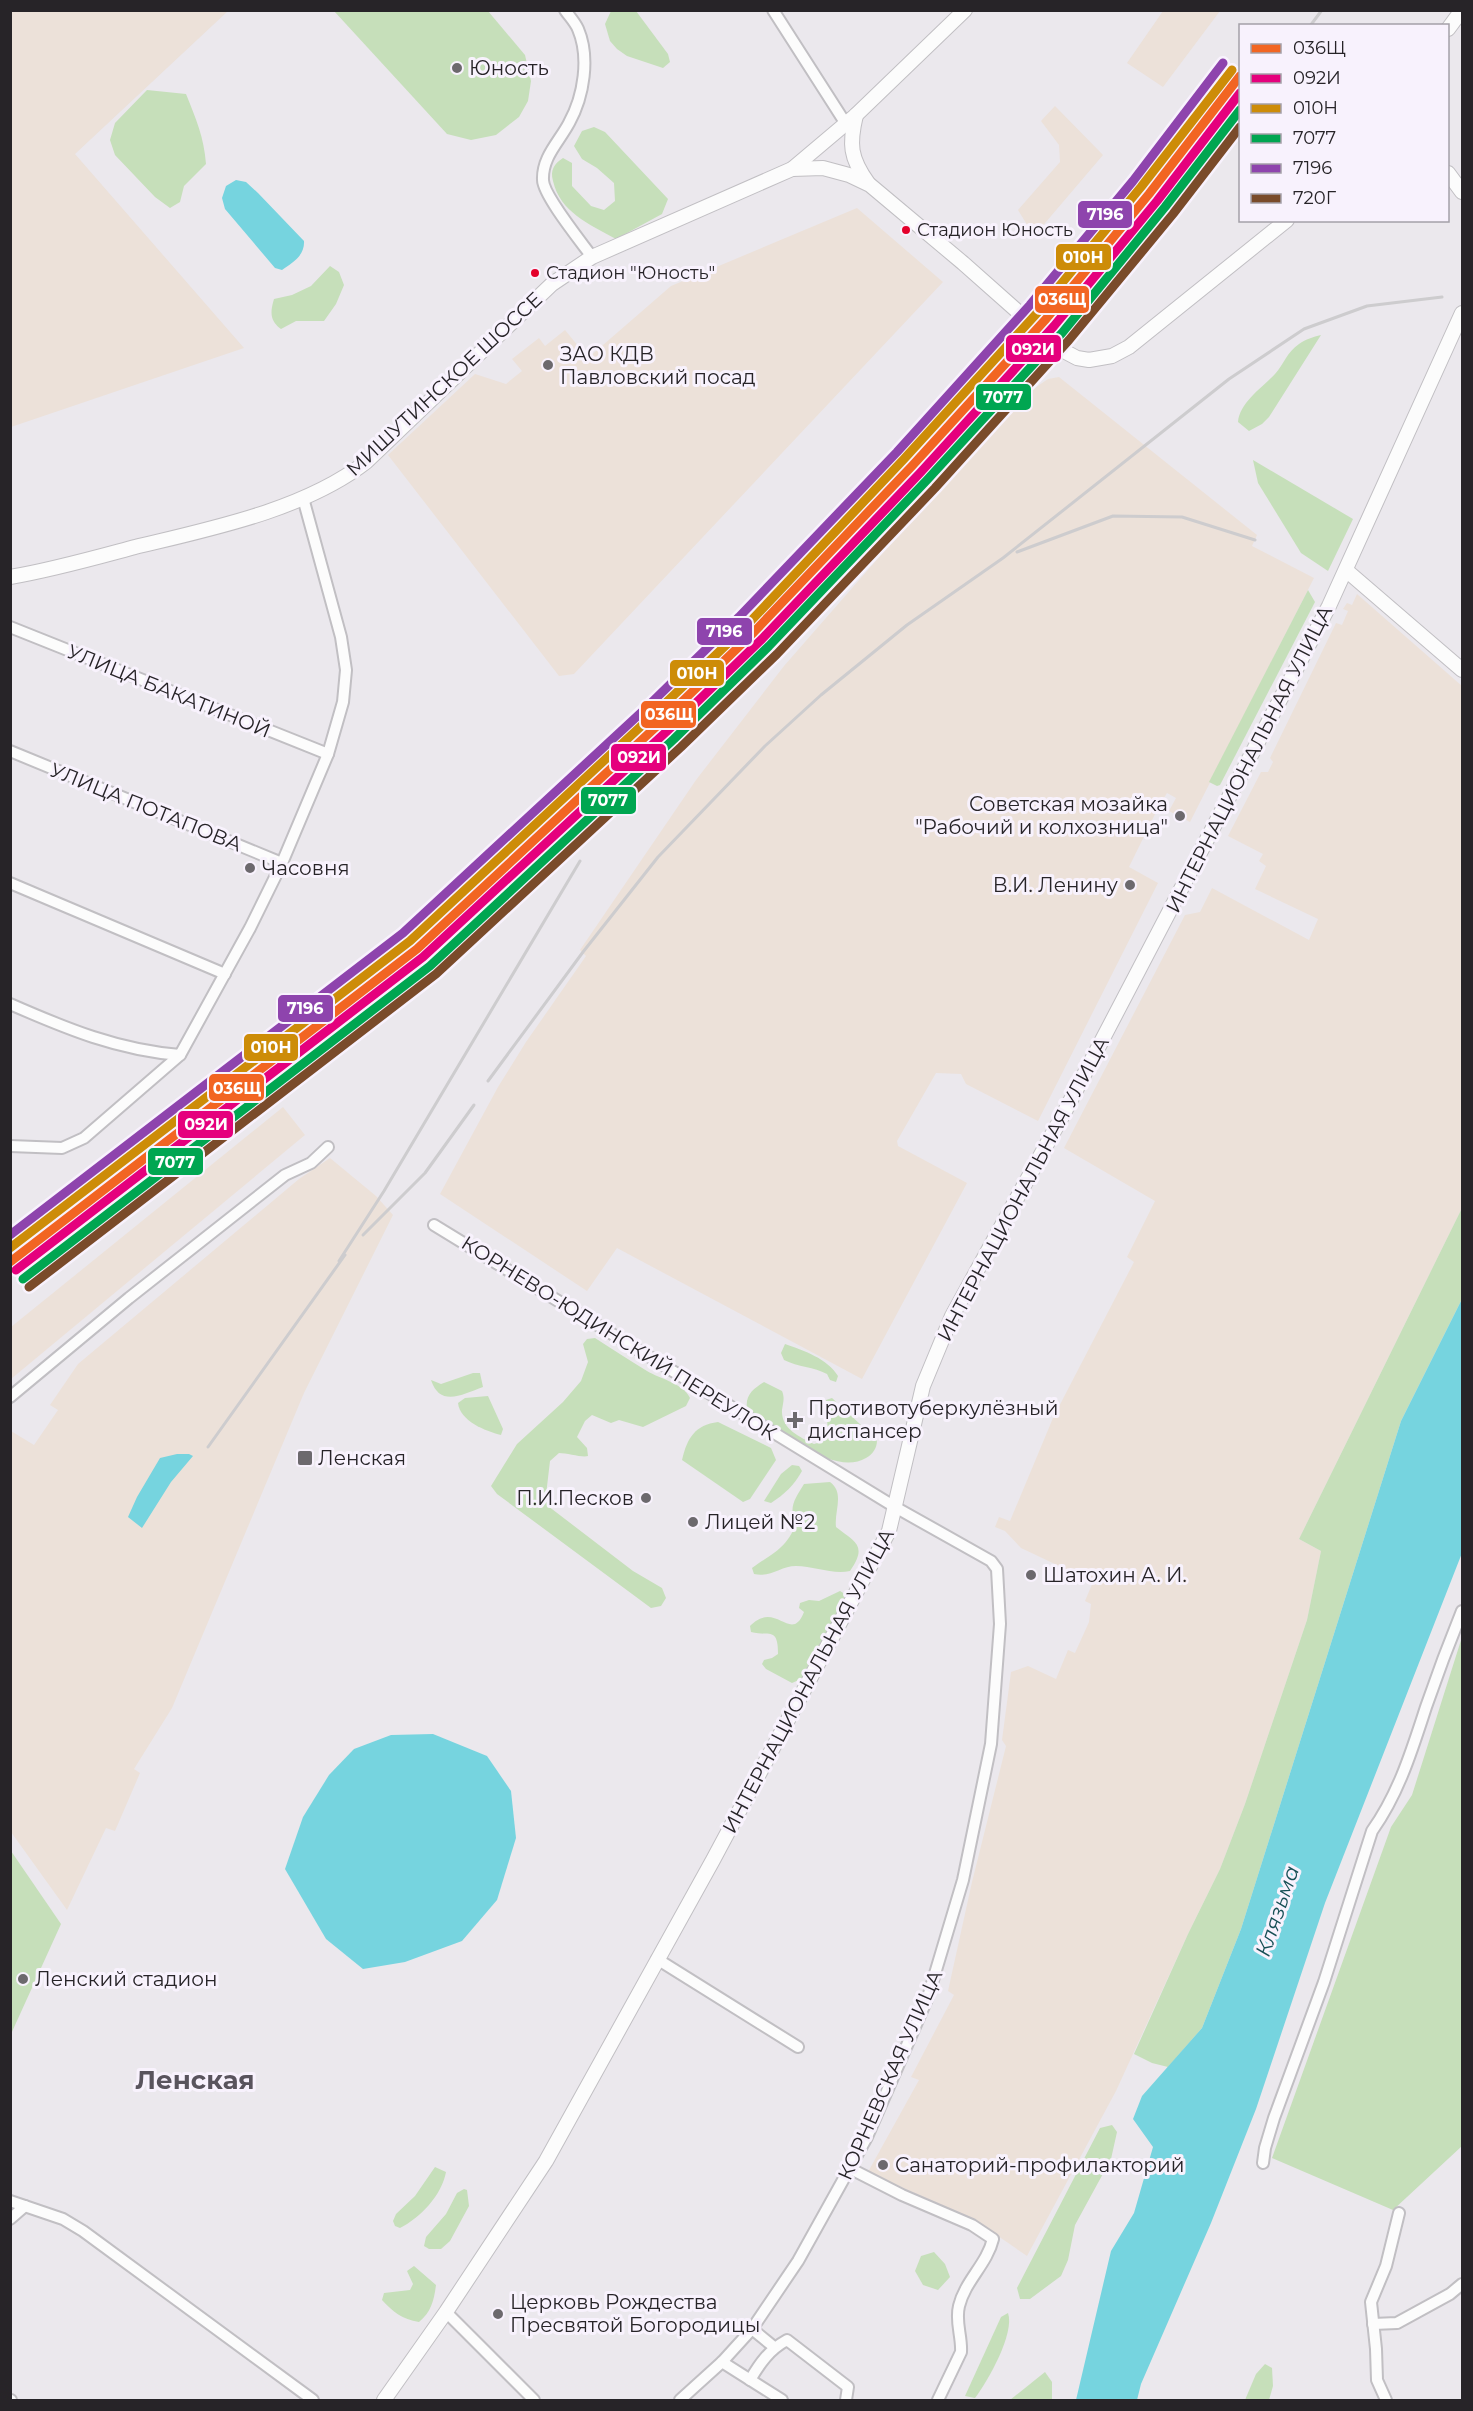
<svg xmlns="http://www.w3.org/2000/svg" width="1473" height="2411" viewBox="0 0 1473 2411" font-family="Montserrat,sans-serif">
<rect width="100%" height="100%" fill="#ebe8ed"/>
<!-- industrial -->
<g fill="#ece1d9">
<path d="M 10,11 L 228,11 L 75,154 L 244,348 L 11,427 Z"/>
<path d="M 1163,11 L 1220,11 L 1163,87 L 1127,63 Z"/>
<path d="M 1055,106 L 1103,155 L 1034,236 L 1018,210 L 1060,162 L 1059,145 L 1041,121 Z"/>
<path d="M 857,208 L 943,282 L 574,674 L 559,676 L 388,455 L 475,374 L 506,384 L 512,379 L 522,371 L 512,359 L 539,338 L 545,346 L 565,330 L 588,358 L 671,286 Z"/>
<path d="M 1059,377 L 1257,535 L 1252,546 L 1314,578 L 1190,822 L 1169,811 L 1176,798 L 1167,793 L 1158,808 L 1129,867 L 1158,883 L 1038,1121 L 966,1084 L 961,1074 L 936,1073 L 897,1141 L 898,1146 L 967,1183 L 862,1379 L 617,1248 L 587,1291 L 440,1194 L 498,1087 L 526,1042 L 586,956 L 580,950 L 696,780 L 784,666 L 991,429 L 1023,396 L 1048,379 Z"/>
<path d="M 1357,594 L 1462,686 L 1462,1208 L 1299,1539 L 1321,1551 L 1307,1620 L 1245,1804 L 1220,1869 L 1188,1934 L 1116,2091 L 1027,2256 L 998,2236 L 954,2211 L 868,2172 L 919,2080 L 911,2077 L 954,1995 L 948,1991 L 972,1882 L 1006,1746 L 1002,1740 L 1011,1672 L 1028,1666 L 1056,1679 L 1068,1650 L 1075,1653 L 1089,1622 L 1091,1604 L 1085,1601 L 1093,1582 L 1021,1548 L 1005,1531 L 995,1527 L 999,1517 L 1010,1521 L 1053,1418 L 1134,1262 L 1127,1257 L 1155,1201 L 1064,1148 L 1185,915 L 1200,912 L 1212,888 L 1309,940 L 1318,919 L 1255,889 L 1266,866 L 1259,861 L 1263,854 L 1228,836 L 1261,772 L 1268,772 L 1273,762 L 1270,758 L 1336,623 L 1342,625 L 1348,611 L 1343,609 L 1347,603 L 1352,605 Z"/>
<path d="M 283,1107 L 305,1135 L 11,1379 L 11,1327 Z"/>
<path d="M 330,1158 L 376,1196 L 393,1215 L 304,1393 L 172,1708 L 134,1769 L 140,1773 L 115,1831 L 106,1828 L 67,1910 L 11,1832 L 11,1431 L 34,1445 L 58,1410 L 50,1405 L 78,1364 L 299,1179 Z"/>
</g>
<!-- green -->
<g fill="#c6dfba">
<path d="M 334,11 L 488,11 L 525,55 L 531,81 L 528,101 L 519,117 L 496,135 L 471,140 L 447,134 Z"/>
<path d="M 611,11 L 636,11 L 668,54 L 670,62 L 663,68 L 627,56 L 617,49 L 610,41 L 605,24 Z"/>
<path d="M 147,90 L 186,94 C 196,119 204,137 206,164 L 184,186 L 180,202 L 170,208 L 155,197 L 115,155 L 110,140 L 115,123 Z"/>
<path d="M 594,127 L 605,132 L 668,199 L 662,214 L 616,239 C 589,224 560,212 553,181 C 550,170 554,164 563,158 L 572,163 L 572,186 L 591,206 L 604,210 L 615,201 L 614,183 L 597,168 L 582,159 L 574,146 L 582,131 Z"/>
<path d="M 330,266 L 339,272 L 344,285 L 336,304 L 324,321 L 296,321 L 281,329 C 270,321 270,312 274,299 L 292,295 L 311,286 Z"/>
<path d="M 1321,335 L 1269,417 L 1262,424 L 1249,431 L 1238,422 C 1240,402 1262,388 1275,374 C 1284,364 1287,352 1299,344 C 1306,339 1313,337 1321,335 Z"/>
<path d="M 1253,460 L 1353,519 L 1328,571 L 1301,553 L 1258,483 Z"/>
<path d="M 1308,590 L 1315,602 L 1220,785 L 1217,786 L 1209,782 Z"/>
<path d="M 1462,1208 L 1462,1299 L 1401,1421 L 1241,1929 L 1202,2028 L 1168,2067 L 1152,2063 L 1134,2054 L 1188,1934 L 1220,1869 L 1245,1804 L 1307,1620 L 1321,1551 L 1299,1539 Z"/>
<path d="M 595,1338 C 612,1349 629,1360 647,1371 C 660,1379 683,1383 690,1398 L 686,1406 L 643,1427 L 619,1420 L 611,1423 L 592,1415 L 585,1421 L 577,1437 L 587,1448 L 588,1456 C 583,1458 567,1453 559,1453 L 550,1461 L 546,1495 L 548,1506 L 633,1571 L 662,1588 L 666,1598 L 661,1606 L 651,1608 L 497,1494 L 491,1486 L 517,1444 L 563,1402 L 581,1381 L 588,1362 L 583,1344 L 587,1339 Z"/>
<path d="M 785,1344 C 803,1350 828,1359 838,1376 L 836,1382 L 830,1380 L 827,1374 C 814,1367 798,1367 784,1360 L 781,1353 Z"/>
<path d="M 473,1373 L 480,1373 L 483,1387 C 463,1394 440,1408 431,1380 L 441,1384 Z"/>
<path d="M 764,1382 L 782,1391 C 785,1398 783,1403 782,1410 C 781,1429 800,1437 814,1444 L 824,1441 L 828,1435 L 826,1400 L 832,1398 L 877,1440 C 877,1448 873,1454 866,1458 C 833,1478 774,1427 747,1409 C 745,1395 753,1389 764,1382 Z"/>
<path d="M 488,1396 L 503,1429 L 501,1435 C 485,1431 460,1421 458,1403 L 465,1398 Z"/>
<path d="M 718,1422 L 771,1448 L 776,1460 L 750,1499 L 743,1502 L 682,1460 C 687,1438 695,1425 718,1422 Z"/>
<path d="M 792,1465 L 799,1466 L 802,1471 C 794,1485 785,1494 771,1503 L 764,1501 L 781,1474 Z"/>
<path d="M 830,1482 C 845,1493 834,1511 836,1527 C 855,1542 868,1545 850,1571 C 833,1575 814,1566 796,1566 C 781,1566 770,1578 754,1574 L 752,1568 C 773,1553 786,1549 796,1524 C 788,1507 795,1499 804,1484 Z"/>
<path d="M 840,1591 L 845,1594 L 843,1601 L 801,1679 L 792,1683 L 766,1669 L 762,1664 L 764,1660 L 772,1658 L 778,1654 C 778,1626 769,1637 751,1632 L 750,1626 C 776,1599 791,1645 804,1612 L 799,1608 L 800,1603 L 809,1600 L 819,1601 Z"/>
<path d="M 1462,1637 L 1462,2146 L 1393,2210 L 1272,2158 L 1391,1827 L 1412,1795 Z"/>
<path d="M 11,1851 L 61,1924 L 11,2034 L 10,1851 Z"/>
<path d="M 1112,2125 L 1117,2132 L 1111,2159 L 1075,2225 L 1068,2260 L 1061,2276 L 1030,2299 L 1020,2299 L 1017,2288 L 1100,2128 Z"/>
<path d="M 435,2167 L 446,2172 C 442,2195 420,2218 400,2228 L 395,2226 L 393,2221 L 396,2214 L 415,2196 Z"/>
<path d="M 464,2189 L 467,2190 L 469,2206 L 450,2241 L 441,2249 L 429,2249 L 424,2246 L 426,2237 L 446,2214 L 457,2193 Z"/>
<path d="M 934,2252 L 945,2264 L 950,2277 L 938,2290 L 923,2285 L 915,2271 L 921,2256 Z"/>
<path d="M 414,2266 L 436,2285 C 434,2301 431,2312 419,2322 C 402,2319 393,2312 382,2300 L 384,2293 L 410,2290 L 413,2284 L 407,2271 Z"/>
<path d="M 1008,2313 C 1015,2333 988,2381 975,2398 L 965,2396 L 1001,2317 Z"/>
<path d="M 1265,2364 L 1272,2368 L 1273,2386 L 1269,2400 L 1245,2400 L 1256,2374 Z"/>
<path d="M 1045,2372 L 1052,2382 L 1052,2400 L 1010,2400 Z"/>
</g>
<!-- water -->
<g fill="#76d4df">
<path d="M 236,180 L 246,182 L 258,193 L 304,241 C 305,256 292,263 282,270 L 275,268 L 225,209 L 222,198 L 226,186 Z"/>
<path d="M 1462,1299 L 1462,1553 L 1325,1903 L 1256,2109 L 1211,2223 L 1141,2384 L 1137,2400 L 1076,2400 L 1111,2251 L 1134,2213 L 1153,2147 L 1133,2119 L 1142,2096 L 1202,2028 L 1241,1929 L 1401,1421 Z"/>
<path d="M 177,1454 L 189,1454 L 193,1456 L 171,1482 L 142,1528 L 128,1517 L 137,1497 L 160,1458 Z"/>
<path d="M 433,1734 L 487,1756 L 511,1791 L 516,1838 L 497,1900 L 462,1941 L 405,1962 L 363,1969 L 326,1939 L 285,1869 L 303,1817 L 329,1775 L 354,1749 L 391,1735 Z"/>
</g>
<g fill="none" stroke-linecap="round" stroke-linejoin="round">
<!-- street casing -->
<g stroke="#c1bfc3" stroke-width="14">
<g id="street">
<path d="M 565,10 C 569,16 575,22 578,29 C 590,57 584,96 569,123 C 559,142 542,157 543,180 C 543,195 582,243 592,257"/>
<path d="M 773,10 L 846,124"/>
<path d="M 10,627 L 328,754"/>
<path d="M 10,751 L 282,863"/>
<path d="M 10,883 L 225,974"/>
<path d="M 10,1004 C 67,1029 118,1050 180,1055"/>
<path d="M 10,1146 L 62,1148 L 84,1138 L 180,1055 L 250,928 L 282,863 L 328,754 L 343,702 L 346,670 L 341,637 L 303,498"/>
<path d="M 434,1225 L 895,1507 L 991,1561 L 997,1569 L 1000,1624 L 991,1744 L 963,1880 L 928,1997 L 867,2137 L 798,2261 L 752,2329 L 722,2362 L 680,2400"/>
<path d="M 10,1397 L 129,1298 L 285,1175 L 311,1163 L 328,1147"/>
<path d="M 657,1959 L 798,2047"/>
<path d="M 1263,2163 L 1265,2148 L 1274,2118 L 1324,1982 L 1372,1831 C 1399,1793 1412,1750 1426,1707 C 1437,1675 1449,1643 1462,1611"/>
<path d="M 851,2169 L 902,2195 L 972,2225 L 993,2239 C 987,2264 965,2281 959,2306 C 955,2322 962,2336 961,2352 L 938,2400"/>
<path d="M 10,2201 L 63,2219 L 83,2231 L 313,2400"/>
<path d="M 10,2219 L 25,2206"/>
<path d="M 446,2312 L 534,2400"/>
<path d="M 1373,2324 L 1397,2323 L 1450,2294 L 1462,2284"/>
<path d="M 752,2329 L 774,2347"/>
<path d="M 722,2362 L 782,2400"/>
<path d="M 750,2380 C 760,2363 769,2350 787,2340 L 848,2387 L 846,2400"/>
<path d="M 10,2400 L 11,2400"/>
<path d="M 1386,2400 L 1377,2380 L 1376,2349 L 1371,2302 L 1386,2266 L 1399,2213"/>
</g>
</g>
<!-- secondary casing -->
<g stroke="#c1bfc3" stroke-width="16">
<g id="secondary">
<path d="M 1448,29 L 1462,10"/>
<path d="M 856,115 C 849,144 850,158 868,183"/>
<path d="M 792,169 L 823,168 L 849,175 L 870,185 L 963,263 L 1060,349 L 1077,358 L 1089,360 L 1112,356 L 1129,347 L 1287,220"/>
<path d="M 1448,173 L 1462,192"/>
<path d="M 1347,571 L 1462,670"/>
<path d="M 10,577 C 52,570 94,558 135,547 C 210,529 304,510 366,462 L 552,284 L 592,257 L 792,169 L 856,115 L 965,10"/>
<path d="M 384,2400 L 446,2312 L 546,2161 L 713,1860 L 889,1531 L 923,1386 L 952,1316 L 1064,1113 L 1329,606 L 1462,313"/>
</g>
</g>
<!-- street -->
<use href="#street" stroke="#fcfcfc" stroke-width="10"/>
<!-- secondary -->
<use href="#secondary" stroke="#fcfcfc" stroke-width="14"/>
<!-- rail -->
<g stroke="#cdccce" stroke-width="3">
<path d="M 1310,26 L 1322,10"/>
<path d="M 903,513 L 1167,204 L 1240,112"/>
<path d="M 1017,552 L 1113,516 L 1182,517 L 1255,540"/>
<path d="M 488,1081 L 583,952 L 658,857 L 765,746 L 821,695 L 907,625 L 1003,558 L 1229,379 L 1304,329 L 1367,306 L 1442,297"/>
<path d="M 363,1235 L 425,1173 L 474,1105"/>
<path d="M 339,1261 L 384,1191 L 580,861"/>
<path d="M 208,1447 L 345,1255"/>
</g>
<!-- rail-1 casing -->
<g stroke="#f8f2fd" stroke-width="14">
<path id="rail-1" d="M 10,1262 L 417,949 L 659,724 L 754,632 L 912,466 L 1046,319 L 1149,194 L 1240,76"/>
</g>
<!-- rail-2 casing -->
<g stroke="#f8f2fd" stroke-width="14">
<path id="rail-2" d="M 16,1270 L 423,957 L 666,732 L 762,639 L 920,473 L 1054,326 L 1157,201 L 1240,93"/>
</g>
<!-- rail-3 casing -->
<g stroke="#f8f2fd" stroke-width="14">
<path id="rail-3" d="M 10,1248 L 410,941 L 652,716 L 747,625 L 904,459 L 1038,312 L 1141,187 L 1232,70"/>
</g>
<!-- rail-4 casing -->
<g stroke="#f8f2fd" stroke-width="14">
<path id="rail-4" d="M 23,1279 L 430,966 L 674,739 L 769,646 L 927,480 L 1062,333 L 1165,207 L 1240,110"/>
</g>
<!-- rail-5 casing -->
<g stroke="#f8f2fd" stroke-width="14">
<path id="rail-5" d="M 10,1235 L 403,933 L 645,709 L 739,617 L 897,452 L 1030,305 L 1133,181 L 1223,63"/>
</g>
<!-- rail-6 casing -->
<g stroke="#f8f2fd" stroke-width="14">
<path id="rail-6" d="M 29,1287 L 436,974 L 681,747 L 777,654 L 935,488 L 1069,340 L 1173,214 L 1240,127"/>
</g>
<!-- rail-1 -->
<use href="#rail-1" stroke="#f26522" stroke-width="9"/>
<!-- rail-2 -->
<use href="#rail-2" stroke="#e5007d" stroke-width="9"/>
<!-- rail-3 -->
<use href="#rail-3" stroke="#cd8c08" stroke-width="9"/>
<!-- rail-4 -->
<use href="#rail-4" stroke="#00a651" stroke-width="9"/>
<!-- rail-5 -->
<use href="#rail-5" stroke="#8e44ad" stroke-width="9"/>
<!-- rail-6 -->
<use href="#rail-6" stroke="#7a4b2a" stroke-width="9"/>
</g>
<!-- markers -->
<g fill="#6c696d" stroke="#f8f2fd" stroke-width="2">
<circle cx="457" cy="68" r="6"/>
<circle cx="548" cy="365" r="6"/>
<circle cx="1180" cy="816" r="6"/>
<circle cx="250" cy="868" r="6"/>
<circle cx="1130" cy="885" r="6"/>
<path d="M792 1411h6v6h6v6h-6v6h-6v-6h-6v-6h6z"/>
<rect x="297" y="1450" width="16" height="16" rx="3"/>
<circle cx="646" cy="1498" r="6"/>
<circle cx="693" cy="1522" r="6"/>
<circle cx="1031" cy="1575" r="6"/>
<circle cx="23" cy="1979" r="6"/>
<circle cx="883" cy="2165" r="6"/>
<circle cx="498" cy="2314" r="6"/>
</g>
<g fill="#e4002b" stroke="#f8f2fd" stroke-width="2">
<circle cx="906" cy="230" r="5"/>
<circle cx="535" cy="273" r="5"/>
</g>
<g text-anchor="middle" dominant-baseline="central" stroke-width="6" stroke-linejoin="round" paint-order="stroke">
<!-- bus labels -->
<g font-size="18" fill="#272428" stroke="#f8f2fd" text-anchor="start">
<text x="917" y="230">Стадион Юность</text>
<text x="546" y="273">Стадион "Юность"</text>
</g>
<!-- poi labels -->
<g font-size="20" fill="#272428" stroke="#f8f2fd" text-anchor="start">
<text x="469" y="68">Юность</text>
<text x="560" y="354">ЗАО КДВ<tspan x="560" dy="23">Павловский посад</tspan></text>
<text x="1168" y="804" text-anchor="end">Советская мозайка<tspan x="1168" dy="23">"Рабочий и колхозница"</tspan></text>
<text x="262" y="868">Часовня</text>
<text x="1118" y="885" text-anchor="end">В.И. Ленину</text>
<text x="808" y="1408">Противотуберкулёзный<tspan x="808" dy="23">диспансер</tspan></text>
<text x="318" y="1458">Ленская</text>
<text x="634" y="1498" text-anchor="end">П.И.Песков</text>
<text x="705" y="1522">Лицей №2</text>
<text x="1043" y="1575">Шатохин А. И.</text>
<text x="35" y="1979">Ленский стадион</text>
<text x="895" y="2165">Санаторий-профилакторий</text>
<text x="510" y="2302">Церковь Рождества<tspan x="510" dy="23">Пресвятой Богородицы</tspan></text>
</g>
<!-- street labels -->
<g font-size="20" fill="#272428" stroke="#f8f2fd">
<text transform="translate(444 384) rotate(-43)">МИШУТИНСКОЕ ШОССЕ</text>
<text transform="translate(169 691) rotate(22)">УЛИЦА БАКАТИНОЙ</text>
<text transform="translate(1249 759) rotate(-63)">ИНТЕРНАЦИОНАЛЬНАЯ УЛИЦА</text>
<text transform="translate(146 807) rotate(22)">УЛИЦА ПОТАПОВА</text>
<text transform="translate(1023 1189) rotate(-62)">ИНТЕРНАЦИОНАЛЬНАЯ УЛИЦА</text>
<text transform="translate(619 1338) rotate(32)">КОРНЕВО-ЮДИНСКИЙ ПЕРЕУЛОК</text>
<text transform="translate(808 1681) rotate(-62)">ИНТЕРНАЦИОНАЛЬНАЯ УЛИЦА</text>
<text transform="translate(890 2075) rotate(-66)">КОРНЕВСКАЯ УЛИЦА</text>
</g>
<!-- water labels -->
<g font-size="21" font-style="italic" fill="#175056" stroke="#f8f2fd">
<text transform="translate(1277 1911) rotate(-71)">Клязьма</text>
</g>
<!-- district labels -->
<g font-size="26" font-weight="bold" fill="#59545d" stroke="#f8f2fd">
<text x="195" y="2080">Ленская</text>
</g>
</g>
<g stroke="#f8f2fd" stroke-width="2">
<rect x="1077" y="200" width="56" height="29" rx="6" fill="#8e44ad"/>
<rect x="1055" y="243" width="57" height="28" rx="6" fill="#cd8c08"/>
<rect x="1034" y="285" width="56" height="29" rx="6" fill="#f26522"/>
<rect x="1005" y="334" width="57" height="29" rx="6" fill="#e5007d"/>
<rect x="975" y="383" width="57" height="28" rx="6" fill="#00a651"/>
<rect x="696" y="617" width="57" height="29" rx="6" fill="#8e44ad"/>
<rect x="669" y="659" width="56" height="28" rx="6" fill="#cd8c08"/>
<rect x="640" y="700" width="57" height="29" rx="6" fill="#f26522"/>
<rect x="610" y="743" width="57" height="29" rx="6" fill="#e5007d"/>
<rect x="580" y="786" width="57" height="29" rx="6" fill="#00a651"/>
<rect x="277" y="994" width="57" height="29" rx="6" fill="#8e44ad"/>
<rect x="243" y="1033" width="56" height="29" rx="6" fill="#cd8c08"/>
<rect x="208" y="1073" width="57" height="29" rx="6" fill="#f26522"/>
<rect x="177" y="1110" width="57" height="29" rx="6" fill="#e5007d"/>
<rect x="147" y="1147" width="57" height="29" rx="6" fill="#00a651"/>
</g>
<g font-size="16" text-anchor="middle" font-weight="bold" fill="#fff">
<text x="1105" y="220">7196</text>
<text x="1083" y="263">010Н</text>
<text x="1062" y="305">036Щ</text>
<text x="1033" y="355">092И</text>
<text x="1003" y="403">7077</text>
<text x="724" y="637">7196</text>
<text x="697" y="679">010Н</text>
<text x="669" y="720">036Щ</text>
<text x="639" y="763">092И</text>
<text x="608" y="806">7077</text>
<text x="305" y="1014">7196</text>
<text x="271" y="1053">010Н</text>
<text x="237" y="1094">036Щ</text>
<text x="206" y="1130">092И</text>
<text x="175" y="1168">7077</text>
</g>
<!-- border -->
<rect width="1473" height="2411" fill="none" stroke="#272428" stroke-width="24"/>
<!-- legend -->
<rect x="1239" y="24" width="210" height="198" fill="#f8f2fd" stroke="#a4a0a8" stroke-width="1.5"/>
<rect x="1251" y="44" width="30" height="9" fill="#f26522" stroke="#a4a0a8" stroke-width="1.5"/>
<text x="1293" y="54" font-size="18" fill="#272428">036Щ</text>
<rect x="1251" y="74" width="30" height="9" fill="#e5007d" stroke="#a4a0a8" stroke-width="1.5"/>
<text x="1293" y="84" font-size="18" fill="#272428">092И</text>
<rect x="1251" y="104" width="30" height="9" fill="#cd8c08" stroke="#a4a0a8" stroke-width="1.5"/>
<text x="1293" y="114" font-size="18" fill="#272428">010Н</text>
<rect x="1251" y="134" width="30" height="9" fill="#00a651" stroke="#a4a0a8" stroke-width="1.5"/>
<text x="1293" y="144" font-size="18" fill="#272428">7077</text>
<rect x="1251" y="164" width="30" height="9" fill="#8e44ad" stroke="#a4a0a8" stroke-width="1.5"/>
<text x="1293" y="174" font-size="18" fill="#272428">7196</text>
<rect x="1251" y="194" width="30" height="9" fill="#7a4b2a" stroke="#a4a0a8" stroke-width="1.5"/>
<text x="1293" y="204" font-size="18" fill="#272428">720Г</text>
</svg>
